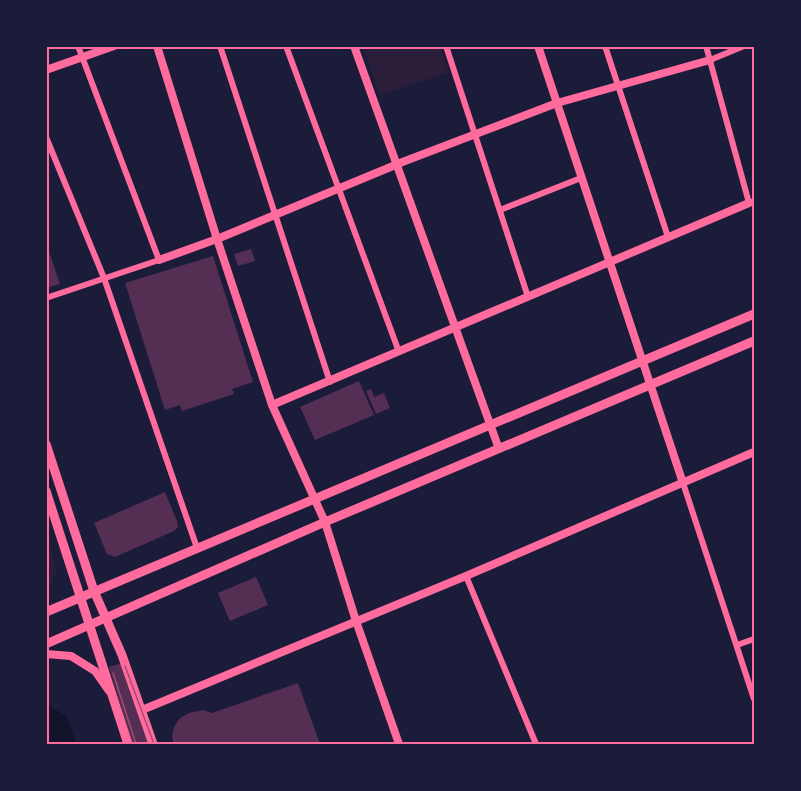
<svg xmlns="http://www.w3.org/2000/svg" width="801" height="791" viewBox="0 0 801 791" font-family="'PT Sans Narrow',sans-serif">
<rect width="100%" height="100%" fill="#1b1b3a"/>
<!-- green -->
<g fill="#2a1e3b">
<path d="M 363,47 L 440,47 L 449,72 L 380,95 Z"/>
<path d="M 47,537 L 57,570 L 50,586 L 47,587 Z"/>
</g>
<!-- water -->
<path fill="#12122b" d="M 46,704 L 66,716 L 77,744 L 47,744 Z"/>
<!-- building -->
<g fill="#542f53">
<path d="M 251,249 L 255,261 L 238,266 L 234,254 Z"/>
<path d="M 49,252 L 60,284 L 46,288 L 46,253 Z"/>
<path d="M 213,256 L 253,382 L 232,389 L 234,394 L 182,411 L 180,405 L 165,410 L 125,283 Z"/>
<path d="M 359,381 L 374,415 L 315,440 L 300,407 Z"/>
<path d="M 371,389 L 374,397 L 384,393 L 390,408 L 376,414 L 366,391 Z"/>
<path d="M 165,492 L 177,521 L 178,527 L 174,531 L 115,557 L 107,554 L 94,523 Z"/>
<path d="M 256,577 L 268,605 L 230,621 L 218,593 Z"/>
<path d="M 126,662 L 156,744 L 132,744 L 109,667 Z"/>
<path d="M 298,683 L 320,744 L 174,744 L 172,736 L 174,727 L 180,718 L 189,713 L 203,710 L 212,713 Z"/>
</g>
<g fill="none" stroke-linecap="round" stroke-linejoin="round">
<!-- minor -->
<g stroke="#ff6b9d" stroke-width="6">
<path d="M 220,46 L 330,382"/>
<path d="M 286,46 L 399,352"/>
<path d="M 446,46 L 528,297"/>
<path d="M 605,46 L 668,237"/>
<path d="M 706,46 L 749,203 L 754,201"/>
<path d="M 710,60 L 744,46"/>
<path d="M 46,137 L 104,278 L 197,548"/>
<path d="M 500,210 L 581,178"/>
<path d="M 46,298 L 159,260 L 78,46"/>
<path d="M 683,483 L 754,699"/>
<path d="M 466,576 L 536,744"/>
<path d="M 737,645 L 754,639"/>
</g>
<!-- tertiary -->
<g stroke="#ff6b9d" stroke-width="8">
<path d="M 157,46 L 217,239 L 272,405 L 325,522 L 356,621 L 399,744"/>
<path d="M 354,46 L 499,449"/>
<path d="M 538,46 L 683,483"/>
<path d="M 46,70 L 114,46"/>
<path d="M 159,260 L 217,239 L 405,161 L 557,103 L 710,60"/>
<path d="M 272,405 L 749,203"/>
<path d="M 46,654 L 71,656 L 95,671 L 109,691"/>
<path d="M 142,710 L 466,576 L 754,452"/>
</g>
<!-- primary -->
<g stroke="#ff6b9d" stroke-width="9">
<path d="M 46,444 L 94,591 L 122,655 L 153,744"/>
<path d="M 46,491 L 128,744"/>
<path d="M 46,612 L 754,314"/>
<path d="M 46,644 L 325,522 L 754,341"/>
</g>
<!-- tram -->
<g stroke="#a44b75" stroke-width="1.5">
<path d="M 125,666 L 154,744"/>
<path d="M 113,673 L 136,744"/>
</g>
</g>
<!-- border -->
<rect width="801" height="791" fill="none" stroke="#1b1b3a" stroke-width="96"/>
<rect x="48" y="48" width="705" height="695" fill="none" stroke="#ff6b9d" stroke-width="2"/>
</svg>
